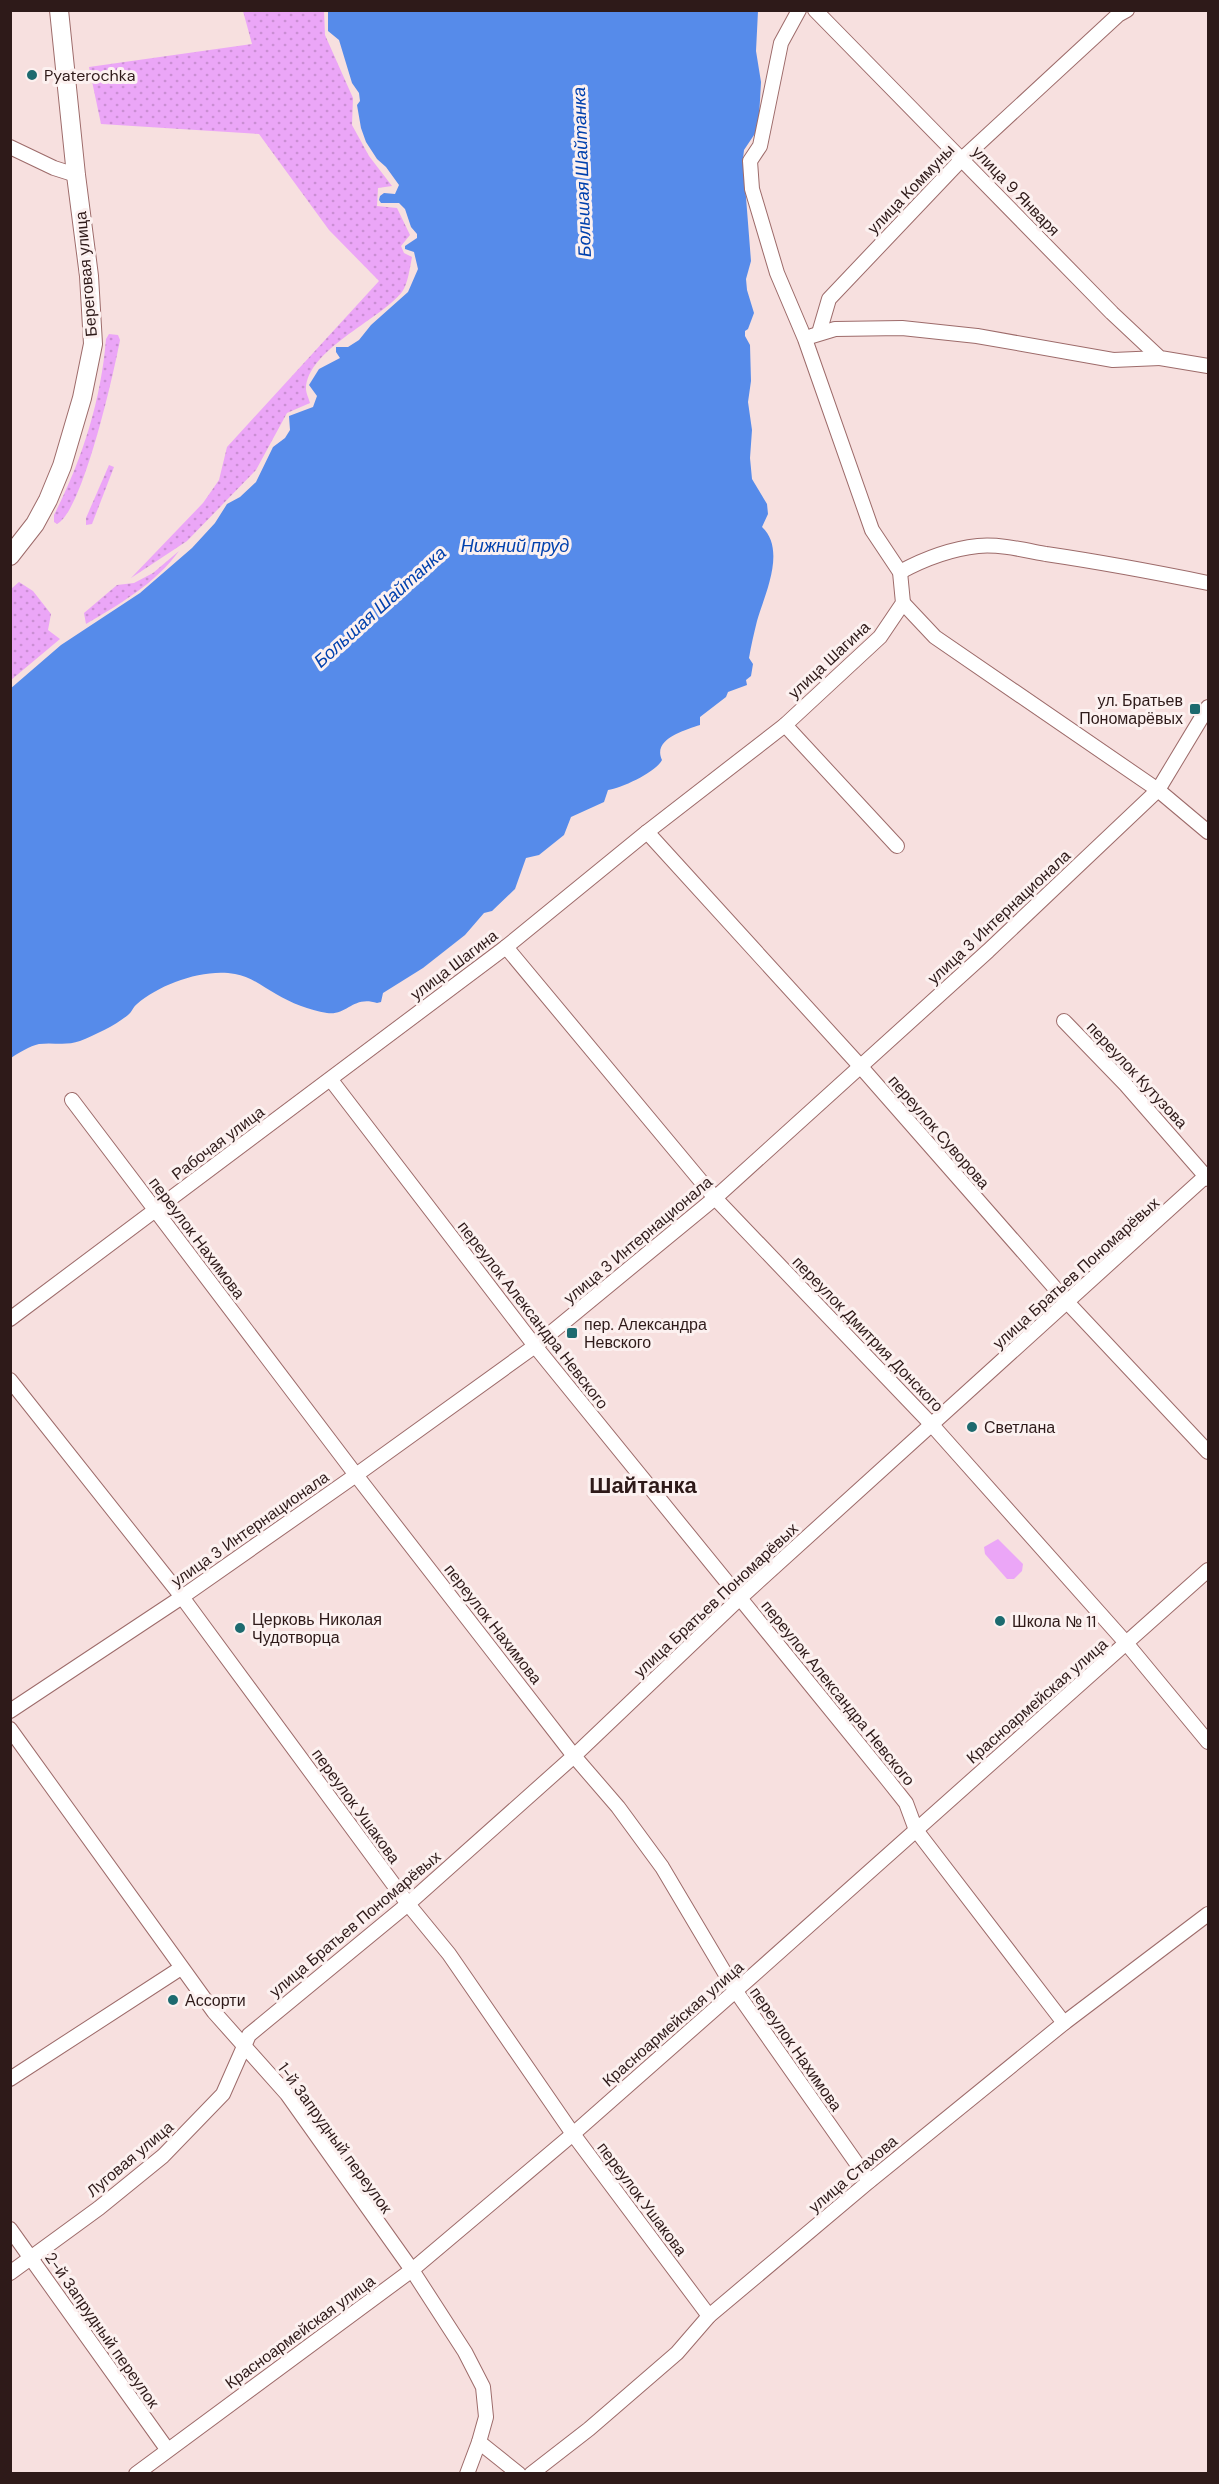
<svg xmlns="http://www.w3.org/2000/svg" width="1219" height="2484" viewBox="0 0 1219 2484" font-family="'DM Sans',sans-serif">
<defs>
<pattern id="grass-dots" width="8" height="8" patternUnits="userSpaceOnUse" patternTransform="scale(1.5)"><rect width="8" height="8" fill="#eba6f7"/><path d="M2 2h.1M6 6h.1" fill="none" stroke="#ca8ed3" stroke-width="1.8" stroke-linecap="round"/></pattern>
</defs>
<rect width="100%" height="100%" fill="#f7e0df"/>
<!-- grass -->
<g fill="url(#grass-dots)">
<path d="M 243,11 L 324,11 L 325,35 L 353,98 L 352,125 L 369,156 L 392,186 L 378,188 L 377,206 L 397,208 L 410,235 L 401,246 L 404,253 L 412,257 C 410,267 408,284 402,292 C 378,321 307,350 306,389 C 306,393 309,399 310,403 L 287,413 L 256,470 L 187,541 L 131,578 L 203,503 L 219,480 L 227,447 L 379,281 L 329,230 L 259,134 L 101,124 L 89,67 L 252,44 Z"/>
<path d="M 109,334 L 118,335 L 120,340 C 114,372 83,511 57,524 L 54,522 L 54,515 C 82,460 101,401 106,339 Z"/>
<path d="M 109,465 L 114,467 L 92,524 L 86,525 L 86,518 Z"/>
<path d="M 179,551 C 156,583 120,604 86,624 L 84,613 L 117,585 L 134,583 L 153,573 Z"/>
<path d="M 19,582 L 33,591 L 51,614 L 48,630 L 60,639 L 11,680 L 11,589 Z"/>
</g>
<!-- garden -->
<path fill="#eba6f7" d="M 998,1539 L 1023,1564 L 1022,1571 L 1014,1579 L 1007,1579 L 985,1554 L 984,1547 Z"/>
<!-- water -->
<path fill="#568bea" d="M 328,11 L 758,11 L 756,51 L 761,82 L 759,118 L 756,132 L 744,150 L 743,159 L 751,261 L 746,279 L 747,290 L 754,313 L 748,329 L 745,331 L 745,336 L 750,345 L 751,381 L 748,402 L 752,430 L 750,458 L 752,479 L 767,504 L 768,514 L 762,527 C 787,550 764,596 757,621 C 754,633 751,646 749,658 L 753,664 L 751,676 L 746,680 L 747,685 L 728,692 L 726,697 L 700,717 L 700,725 C 685,730 652,739 662,760 C 656,772 622,788 608,790 L 604,802 L 571,817 L 564,835 L 539,855 L 526,858 L 515,889 L 492,911 L 484,913 L 465,935 L 423,968 L 383,993 L 381,1002 L 377,1003 C 353,995 347,1016 327,1013 C 309,1010 291,1003 276,994 C 263,987 250,976 235,974 C 204,968 160,984 137,1004 C 133,1007 132,1012 128,1015 C 116,1025 95,1035 80,1041 C 66,1046 53,1042 39,1044 C 30,1046 18,1053 11,1058 L 10,689 L 61,645 L 140,593 L 192,548 L 215,523 L 227,504 L 240,497 L 256,482 L 273,447 L 285,438 L 290,430 L 289,416 L 313,407 L 317,396 L 309,385 L 319,369 L 340,358 L 336,352 L 336,347 L 348,347 L 359,340 L 371,325 L 408,292 L 418,269 L 414,252 L 405,249 L 405,246 L 417,238 L 417,234 L 411,227 L 405,209 L 399,203 L 381,203 L 379,200 L 380,196 L 384,193 L 395,194 L 399,185 L 386,167 L 377,159 L 366,142 L 361,128 L 357,105 L 360,101 L 359,93 L 352,83 L 339,40 L 328,31 Z"/>
<g fill="none" stroke-linecap="round" stroke-linejoin="round">
<!-- minor casing -->
<g stroke="#9d6b6a" stroke-width="16">
<g id="minor">
<path d="M 815,10 L 1112,313 L 1160,358 L 1208,366"/>
<path d="M 10,147 L 54,168 L 76,175"/>
<path d="M 819,333 L 829,299 L 962,159 L 1118,15 L 1127,10"/>
<path d="M 812,336 L 835,329 L 902,328 L 977,336 L 1113,360 L 1160,358"/>
<path d="M 900,572 C 924,559 950,549 978,546 C 1000,544 1024,550 1046,554 C 1100,562 1154,572 1208,583"/>
<path d="M 903,603 L 935,637 L 1158,790 L 1208,832"/>
<path d="M 785,725 L 897,846"/>
<path d="M 647,832 L 861,1067 L 1068,1303 L 1208,1452"/>
<path d="M 506,947 L 715,1198 L 932,1425 L 1127,1644 L 1208,1742"/>
<path d="M 1064,1021 L 1126,1085 L 1208,1179"/>
<path d="M 331,1080 L 535,1346 L 887,1779 L 906,1803 L 916,1830 L 1064,2023"/>
<path d="M 72,1100 L 356,1475 L 574,1756 L 618,1807 L 662,1867 L 735,1990 L 869,2181"/>
<path d="M 10,1319 L 506,947 L 647,832 L 785,725 L 880,637 L 903,603 L 900,572 L 872,530 L 805,339 L 777,273 L 752,189 L 750,161 L 760,146 L 781,43 L 799,10"/>
<path d="M 10,1380 L 182,1597 L 408,1904 L 449,1954 L 573,2134 L 709,2316"/>
<path d="M 10,1711 L 182,1597 L 356,1475 L 535,1346 L 715,1198 L 988,951 L 1158,790 L 1208,707"/>
<path d="M 10,1729 L 214,2012 L 287,2094 L 412,2270 L 465,2352 L 483,2387 L 486,2417 L 479,2442 L 467,2474"/>
<path d="M 10,2079 L 181,1968"/>
<path d="M 10,2229 L 167,2449"/>
<path d="M 10,2273 L 99,2208 L 163,2156 L 223,2094 L 249,2035 L 408,1904 L 574,1756 L 740,1598 L 1208,1174"/>
<path d="M 479,2442 L 519,2474"/>
<path d="M 136,2474 L 412,2270 L 573,2134 L 750,1978 L 1208,1570"/>
<path d="M 531,2474 L 589,2429 L 677,2353 L 709,2316 L 866,2184 L 1064,2023 L 1208,1914"/>
</g>
</g>
<!-- major casing -->
<g stroke="#9d6b6a" stroke-width="20">
<path id="major" d="M 10,556 L 35,524 L 48,500 L 62,466 L 82,398 L 93,344 L 89,276 L 76,175 L 59,10"/>
</g>
<!-- minor -->
<use href="#minor" stroke="#fff" stroke-width="14"/>
<!-- major -->
<use href="#major" stroke="#fff" stroke-width="18"/>
</g>
<!-- markers -->
<g fill="#1d6a6f" stroke="#fcf1f0" stroke-width="2">
<circle cx="32" cy="75" r="6"/>
<rect x="1189" y="703" width="12" height="12" rx="3"/>
<rect x="566" y="1327" width="12" height="12" rx="3"/>
<circle cx="972" cy="1427" r="6"/>
<circle cx="1000" cy="1621" r="6"/>
<circle cx="240" cy="1628" r="6"/>
<circle cx="173" cy="2000" r="6"/>
</g>
<g text-anchor="middle" dominant-baseline="central" stroke-width="6" stroke-linejoin="round" paint-order="stroke">
<!-- poi labels -->
<g font-size="16" fill="#2e1a19" stroke="#fcf1f0" text-anchor="start">
<text x="44" y="75">Pyaterochka</text>
<text x="1183" y="700" text-anchor="end">ул. Братьев<tspan x="1183" dy="18">Пономарёвых</tspan></text>
<text x="584" y="1324">пер. Александра<tspan x="584" dy="18">Невского</tspan></text>
<text x="984" y="1427">Светлана</text>
<text x="252" y="1619">Церковь Николая<tspan x="252" dy="18">Чудотворца</tspan></text>
<text x="1012" y="1621">Школа № 11</text>
<text x="185" y="2000">Ассорти</text>
</g>
<!-- street labels -->
<g font-size="16" fill="#2e1a19" stroke="#fcf1f0">
<text transform="translate(911 189) rotate(-46)">улица Коммуны</text>
<text transform="translate(1016 191) rotate(46)">улица 9 Января</text>
<text transform="translate(86 274) rotate(-95)">Береговая улица</text>
<text transform="translate(829 660) rotate(-43)">улица Шагина</text>
<text transform="translate(999 917) rotate(-43)">улица 3 Интернационала</text>
<text transform="translate(454 965) rotate(-37)">улица Шагина</text>
<text transform="translate(1137 1075) rotate(47)">переулок Кутузова</text>
<text transform="translate(939 1132) rotate(49)">переулок Суворова</text>
<text transform="translate(218 1143) rotate(-37)">Рабочая улица</text>
<text transform="translate(197 1238) rotate(53)">переулок Нахимова</text>
<text transform="translate(638 1240) rotate(-40)">улица 3 Интернационала</text>
<text transform="translate(1076 1273) rotate(-42)">улица Братьев Пономарёвых</text>
<text transform="translate(533 1315) rotate(52)">переулок Александра Невского</text>
<text transform="translate(868 1334) rotate(46)">переулок Дмитрия Донского</text>
<text transform="translate(250 1529) rotate(-35)">улица 3 Интернационала</text>
<text transform="translate(716 1600) rotate(-43)">улица Братьев Пономарёвых</text>
<text transform="translate(493 1624) rotate(52)">переулок Нахимова</text>
<text transform="translate(838 1693) rotate(51)">переулок Александра Невского</text>
<text transform="translate(1037 1701) rotate(-41)">Красноармейская улица</text>
<text transform="translate(356 1806) rotate(54)">переулок Ушакова</text>
<text transform="translate(355 1924) rotate(-40)">улица Братьев Пономарёвых</text>
<text transform="translate(673 2024) rotate(-41)">Красноармейская улица</text>
<text transform="translate(796 2049) rotate(55)">переулок Нахимова</text>
<text transform="translate(335 2138) rotate(54)">1-й Запрудный переулок</text>
<text transform="translate(130 2159) rotate(-40)">Луговая улица</text>
<text transform="translate(853 2174) rotate(-40)">улица Стахова</text>
<text transform="translate(642 2199) rotate(53)">переулок Ушакова</text>
<text transform="translate(102 2330) rotate(55)">2-й Запрудный переулок</text>
<text transform="translate(300 2332) rotate(-36)">Красноармейская улица</text>
</g>
<!-- water labels -->
<g font-size="18" font-style="italic" fill="#0040ad" stroke="#fcf1f0">
<text transform="translate(582 172) rotate(-92)">Большая Шайтанка</text>
<text x="515" y="546">Нижний пруд</text>
<text transform="translate(380 607) rotate(-42)">Большая Шайтанка</text>
</g>
<!-- district labels -->
<g font-size="22" font-weight="bold" fill="#2e1a19" stroke="#fcf1f0">
<text x="643" y="1485">Шайтанка</text>
</g>
</g>
<!-- border -->
<rect width="1219" height="2484" fill="none" stroke="#2e1a19" stroke-width="24"/>
</svg>
